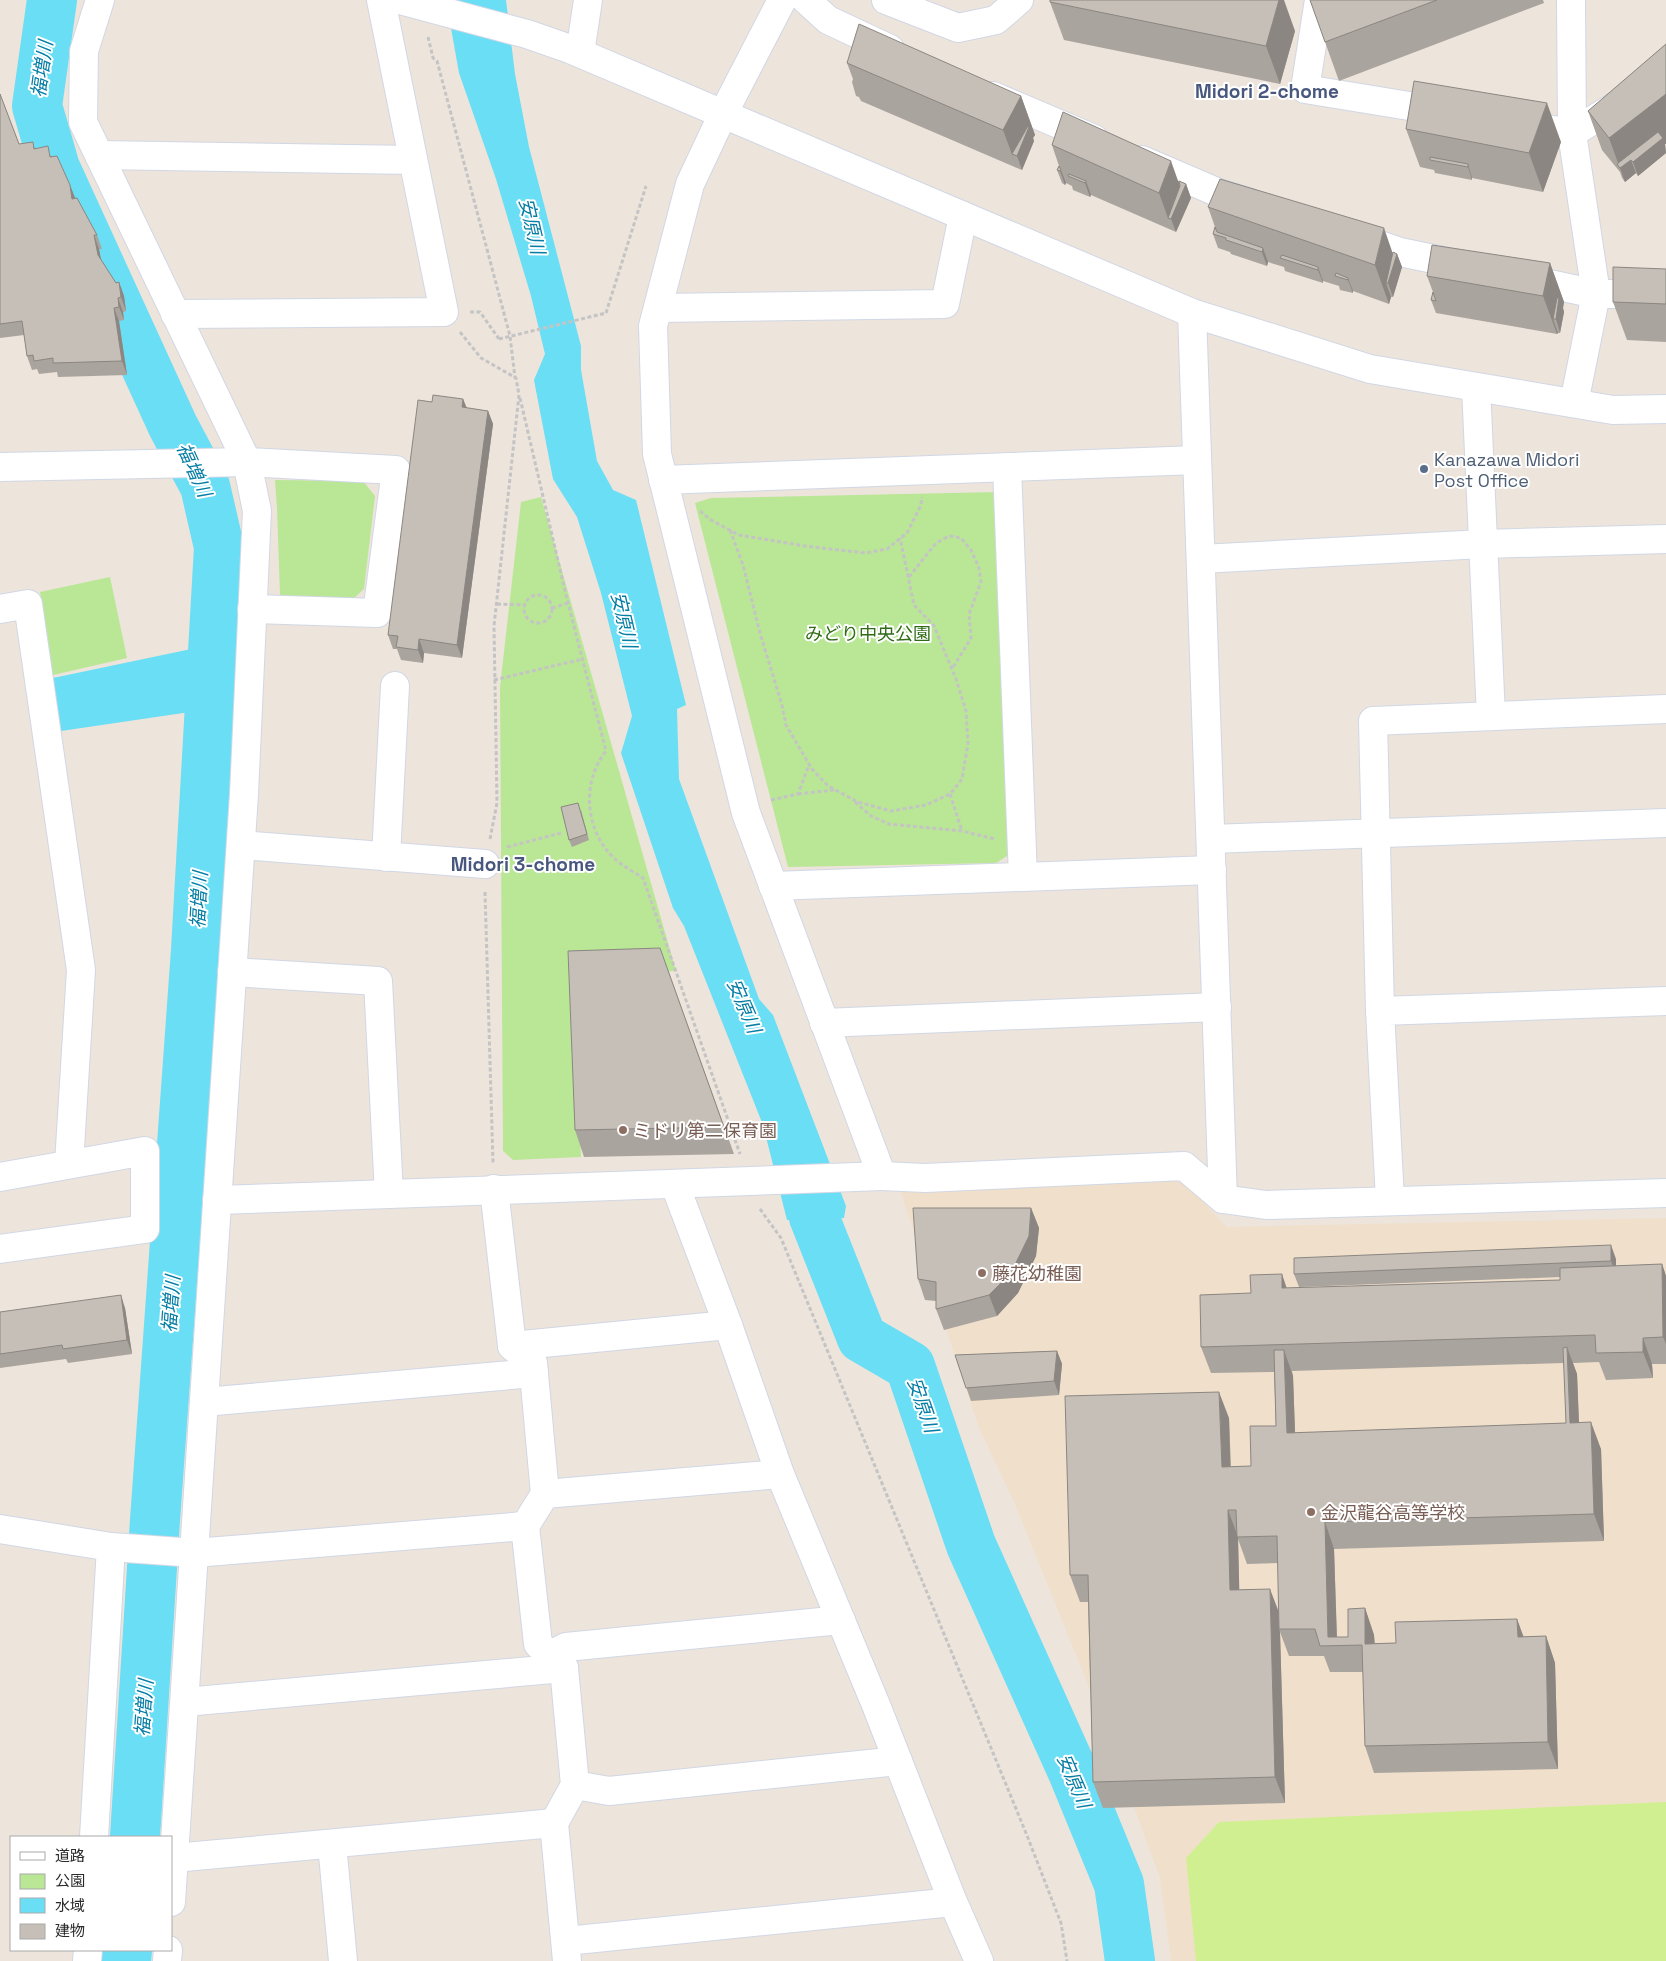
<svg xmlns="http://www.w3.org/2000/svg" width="1666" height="1961" viewBox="0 0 1666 1961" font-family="'Space Grotesk','Noto Sans JP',sans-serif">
<rect width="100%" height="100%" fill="#ede4dc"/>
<!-- education -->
<path fill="#f0e0cb" d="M 1180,1178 L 1227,1227 L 1666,1218 L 1666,1961 L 1171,1961 L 1160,1878 L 1101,1717 L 1015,1504 L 979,1428 L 900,1190 Z"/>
<!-- green -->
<g fill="#b9e795">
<path d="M 275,480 L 363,481 L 375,496 L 364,589 L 354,598 L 289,601 L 280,595 L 277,508 Z"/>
<path d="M 999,492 L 1010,854 L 996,863 L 788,867 L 695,503 L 711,498 Z"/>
<path d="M 541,497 L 676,971 L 574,975 L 581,1157 L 513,1160 L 503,1151 L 500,687 L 521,502 Z"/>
<path d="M 110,577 L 127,658 L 53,675 L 40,592 Z"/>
</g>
<!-- pitch -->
<path fill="#d0ef91" d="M 1666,1802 L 1666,1961 L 1196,1961 L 1186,1858 L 1219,1822 Z"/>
<!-- water -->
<g fill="#69def5">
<path d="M 446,0 L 506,0 L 515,74 L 529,147 L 581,346 L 581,370 L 597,461 L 613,490 L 636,500 L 686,705 L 677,709 L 679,779 L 759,999 L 773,1015 L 846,1206 L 844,1218 L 787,1220 L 763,1125 L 684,926 L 673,908 L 621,753 L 632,716 L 601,593 L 577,517 L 553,479 L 534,380 L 545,354 L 531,296 L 496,179 L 459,73 Z"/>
<path d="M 196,648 L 190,712 L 61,731 L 53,678 Z"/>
</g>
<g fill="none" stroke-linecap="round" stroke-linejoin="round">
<!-- river -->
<g stroke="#69def5" stroke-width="50">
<path d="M 52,0 L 37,106 L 55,168 L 173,426 L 205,486 L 219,547 L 196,950 L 155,1520 L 135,1837"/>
<path d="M 798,1151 L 814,1217 L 862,1338 L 910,1366 L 971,1545 L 1073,1772 L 1119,1884 L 1130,1961"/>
<path d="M 126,1961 L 127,1950"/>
</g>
<!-- minor casing -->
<g stroke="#d1d7e4" stroke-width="30">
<g id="minor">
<path d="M 100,0 L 84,51 L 83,122 L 247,462 L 396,470 L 377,613 L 252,609"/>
<path d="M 400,0 L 527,34 L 570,49 L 1192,313 L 1370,369 L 1613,410 L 1666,409"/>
<path d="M 782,0 L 723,114 L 690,184 L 653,326 L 657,454 L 746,813 L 882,1176 L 925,1178 L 1184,1166 L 1223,1199 L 1266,1205 L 1666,1193"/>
<path d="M 806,0 L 828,20 L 890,49"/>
<path d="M 886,0 L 958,28 L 996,20 L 1019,0"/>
<path d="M 1319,0 L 1305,89 L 1446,112"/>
<path d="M 1571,0 L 1572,133 L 1596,294 L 1574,403"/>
<path d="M 580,53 L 588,0"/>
<path d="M 993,96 L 1094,139"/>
<path d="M 1521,125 L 1572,133 L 1666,75"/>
<path d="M 99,155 L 413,160"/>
<path d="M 1142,160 L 1219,193 L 1251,203"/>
<path d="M 1356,237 L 1400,252 L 1467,266"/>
<path d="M 1521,278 L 1596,294 L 1666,294"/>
<path d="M 658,308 L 945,304 L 963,216"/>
<path d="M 1192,313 L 1223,1199"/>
<path d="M 175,314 L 444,312 L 381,0"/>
<path d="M 1476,387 L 1491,716"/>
<path d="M 0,467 L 247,462 L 257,511 L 244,794 L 171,1902"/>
<path d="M 1007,467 L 1023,877"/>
<path d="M 663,480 L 1197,460"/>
<path d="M 1201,559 L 1483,544 L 1666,539"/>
<path d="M 0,609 L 28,604 L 81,970 L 69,1164"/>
<path d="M 1211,839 L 1666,823"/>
<path d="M 241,845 L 485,864"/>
<path d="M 386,857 L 395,686"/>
<path d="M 773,886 L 1212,870"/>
<path d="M 232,972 L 378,981 L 389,1194"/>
<path d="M 1380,1011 L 1373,721 L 1666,709"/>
<path d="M 824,1023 L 1217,1007"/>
<path d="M 0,1177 L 145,1151 L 145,1229 L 0,1249"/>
<path d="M 494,1189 L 512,1346 L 533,1363 L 545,1494 L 525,1526 L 538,1644 L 564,1668 L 575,1785 L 554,1823 L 567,1961"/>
<path d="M 217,1200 C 439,1192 660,1185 882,1176"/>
<path d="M 1390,1200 L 1380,1011 L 1666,1001"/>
<path d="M 512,1346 L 728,1325"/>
<path d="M 204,1402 L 534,1373"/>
<path d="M 545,1494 L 780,1474"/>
<path d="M 0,1529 L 111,1547 L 94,1837"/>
<path d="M 111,1547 L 195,1553 L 525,1526"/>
<path d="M 550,1655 L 566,1647 L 841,1620"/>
<path d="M 185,1702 L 564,1668"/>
<path d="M 575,1785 L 609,1791 L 898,1761"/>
<path d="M 332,1844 L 343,1961"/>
<path d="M 174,1858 L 554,1823"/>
<path d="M 953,1902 L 979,1961"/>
<path d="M 566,1941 L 953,1902 L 876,1705 L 780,1474 L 728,1325 L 675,1185"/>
<path d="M 87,1961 L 88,1950"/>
<path d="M 167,1961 L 168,1950"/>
</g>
</g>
<!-- path -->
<g stroke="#c4c4c4" stroke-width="3" stroke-dasharray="4 2.5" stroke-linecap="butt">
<path d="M 428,37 L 433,58 L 437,61 L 510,336 L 515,378"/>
<path d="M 470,312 L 480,312 L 499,339"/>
<path d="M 606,313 L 646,186"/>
<path d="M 460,332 L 481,358 L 516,378 L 519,395 L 494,626 L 497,803 L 490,839"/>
<path d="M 520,398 L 566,595 L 606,751 C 581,782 585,831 614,858 C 622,866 634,872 643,878 L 740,1154"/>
<path d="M 700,511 L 711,520 L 739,535 L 805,546 L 866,553 L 887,549 L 907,533 L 921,505 L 922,497"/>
<path d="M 730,530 L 743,565 L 760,633 L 782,705 L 786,725 L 812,769 L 828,786 L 858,802 L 891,811 L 926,805 L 950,794 L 962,779 L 968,743 L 966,711 L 956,679 L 934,626 L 914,605 L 900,538"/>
<path d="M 909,577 L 936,543 L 949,536 L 961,538 L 971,550 L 979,568 L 981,582 L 969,614 L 971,638 L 952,669"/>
<circle cx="538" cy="609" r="14"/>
<path d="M 497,604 L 525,605"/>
<path d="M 552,608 L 568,603"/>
<path d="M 494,680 L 583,659"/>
<path d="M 798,794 L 834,790"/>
<path d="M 950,794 L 962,831"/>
<path d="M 771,800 L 798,794 L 809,765"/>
<path d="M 855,802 L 871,816 L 889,824 L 962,831 L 995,839"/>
<path d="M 507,847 L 561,833"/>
<path d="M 485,892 L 493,1163"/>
<path d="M 760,1209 L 781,1238 L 1026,1833 L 1061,1923 L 1067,1961"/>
</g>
<!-- minor -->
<use href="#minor" stroke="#fff" stroke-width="28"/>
<!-- path-bridge -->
<path stroke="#c4c4c4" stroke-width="3" stroke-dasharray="4 2.5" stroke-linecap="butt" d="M 499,339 L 606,313"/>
</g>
<!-- wall -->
<g fill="#aaa49e" fill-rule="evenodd">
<path d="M 1310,0 L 1543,0 L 1544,3 L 1339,81 Z"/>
<path d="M 1050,2 L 1295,31 L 1280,84 L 1064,40 Z"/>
<path d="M 1666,44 L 1666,144 L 1665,144 L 1666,153 L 1638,176 L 1636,173 L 1625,182 L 1622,178 L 1620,172 L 1602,150 L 1588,111 Z"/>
<path d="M 847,63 L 1021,96 L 1035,135 L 1033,138 L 1034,141 L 1022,170 L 1017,168 L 861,101 L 859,97 L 856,96 L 852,82 L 853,79 Z"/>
<path d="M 0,94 L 19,144 L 36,148 L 52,156 L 70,185 L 75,198 L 97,235 L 102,249 L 99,249 L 101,261 L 116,283 L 119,282 L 124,296 L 126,311 L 123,312 L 124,320 L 119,321 L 127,375 L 58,377 L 57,372 L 39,374 L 37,369 L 32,370 L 27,356 L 24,335 L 0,338 Z"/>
<path d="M 1406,129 L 1561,142 L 1543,192 L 1472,178 L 1472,180 L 1435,173 L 1434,170 L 1420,167 Z"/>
<path d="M 1052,145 L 1179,181 L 1186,184 L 1191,198 L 1176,232 L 1091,195 L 1090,197 L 1073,190 L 1072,186 L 1066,183 L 1065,185 L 1062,183 L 1057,170 L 1059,166 Z"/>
<path d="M 1208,207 L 1393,253 L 1397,254 L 1402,267 L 1393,297 L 1391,297 L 1389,304 L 1353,291 L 1353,293 L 1340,290 L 1339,286 L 1323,281 L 1323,283 L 1285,271 L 1284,267 L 1268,262 L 1267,266 L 1231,254 L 1230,252 L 1218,248 L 1213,234 L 1215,227 Z"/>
<path d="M 1550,263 L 1564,302 L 1563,308 L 1564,312 L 1560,333 L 1558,333 L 1557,334 L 1436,313 L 1431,300 L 1433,292 L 1427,276 Z"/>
<path d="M 1666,269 L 1666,342 L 1627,340 L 1613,302 Z"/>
<path d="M 463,399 L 467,408 L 488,411 L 493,424 L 462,658 L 424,653 L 423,663 L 401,660 L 397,649 L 393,649 L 388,635 L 432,402 Z"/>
<path d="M 581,810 L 589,840 L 572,847 L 569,840 Z"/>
<path d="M 660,948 L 734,1154 L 584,1157 L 575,1130 Z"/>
<path d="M 1031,1208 L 1039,1228 L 1036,1256 L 1018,1293 L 997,1316 L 944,1330 L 936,1309 L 936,1301 L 925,1300 L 918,1279 Z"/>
<path d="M 1616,1259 L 1616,1266 L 1662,1264 L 1666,1276 L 1666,1364 L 1652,1364 L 1653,1378 L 1606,1380 L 1599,1362 L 1573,1363 L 1577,1374 L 1579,1423 L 1601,1449 L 1604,1541 L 1334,1549 L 1337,1637 L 1348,1637 L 1365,1608 L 1374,1635 L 1375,1643 L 1396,1643 L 1517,1619 L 1523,1637 L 1546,1636 L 1555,1663 L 1558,1769 L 1374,1773 L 1365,1746 L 1363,1672 L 1330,1672 L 1324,1656 L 1289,1656 L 1280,1632 L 1285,1803 L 1103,1808 L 1093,1782 L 1088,1602 L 1080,1602 L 1070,1575 L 1229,1418 L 1231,1467 L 1251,1466 L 1276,1426 L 1274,1372 L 1211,1373 L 1201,1347 L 1251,1293 L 1286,1288 L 1560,1280 L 1560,1277 L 1299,1287 L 1294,1274 ZM 1564,1363 L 1566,1423 L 1295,1433 L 1293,1376 L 1292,1371 ZM 1238,1539 L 1247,1564 L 1278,1563 L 1279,1613 L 1239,1590 Z"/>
<path d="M 125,1308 L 132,1354 L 68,1363 L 66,1359 L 0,1368 L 0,1312 Z"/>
<path d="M 1057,1351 L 1062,1364 L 1059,1395 L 971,1401 L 955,1355 Z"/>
</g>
<!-- shaded-wall -->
<g fill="#8b8681">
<path d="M 1279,0 L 1284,0 L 1295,31 L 1280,84 L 1266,46 Z"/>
<path d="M 1666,94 L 1666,144 L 1665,144 L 1666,153 L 1638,176 L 1633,162 L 1631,160 L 1636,173 L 1625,182 L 1609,138 Z"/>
<path d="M 1021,96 L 1035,135 L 1033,138 L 1034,141 L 1022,170 L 1017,156 L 1012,154 L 1017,168 L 1003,130 Z"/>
<path d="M 1547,103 L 1561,142 L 1543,192 L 1529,153 Z"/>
<path d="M 1171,161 L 1182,192 L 1186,184 L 1191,198 L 1176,232 L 1171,219 L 1168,218 L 1159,193 Z"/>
<path d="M 1468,164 L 1472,178 L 1472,180 L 1468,167 Z"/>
<path d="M 1061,170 L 1066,183 L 1065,185 L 1060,171 Z"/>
<path d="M 1086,181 L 1091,195 L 1090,197 L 1085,183 Z"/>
<path d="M 70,185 L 75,198 L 72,199 Z"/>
<path d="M 1384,228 L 1395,260 L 1397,254 L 1402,267 L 1393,297 L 1388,283 L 1386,283 L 1391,297 L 1389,304 L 1375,265 Z"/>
<path d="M 94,235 L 99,249 L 103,269 L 98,255 Z"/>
<path d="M 1263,248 L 1268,262 L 1267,266 L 1262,252 Z"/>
<path d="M 1550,263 L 1564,302 L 1563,308 L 1564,312 L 1560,333 L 1556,319 L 1553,319 L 1558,333 L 1557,334 L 1543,296 Z"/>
<path d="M 1318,267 L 1323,281 L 1323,283 L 1318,270 Z"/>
<path d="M 1348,278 L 1353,291 L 1353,293 L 1348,280 Z"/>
<path d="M 119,282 L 124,296 L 126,311 L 121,297 Z"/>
<path d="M 118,298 L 123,312 L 124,320 L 119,307 Z"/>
<path d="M 114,308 L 119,321 L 127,375 L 122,361 Z"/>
<path d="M 463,399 L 468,412 L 462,407 Z"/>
<path d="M 488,411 L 493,424 L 462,658 L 457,645 Z"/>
<path d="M 419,639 L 424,653 L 423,663 L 418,650 Z"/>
<path d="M 1031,1208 L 1039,1228 L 1036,1256 L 1018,1293 L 997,1316 L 989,1295 Z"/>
<path d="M 1611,1245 L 1616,1259 L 1616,1275 L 1611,1261 Z"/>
<path d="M 1662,1264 L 1666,1276 L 1666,1344 L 1663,1337 Z"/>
<path d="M 1282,1274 L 1291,1301 L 1282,1288 Z"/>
<path d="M 121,1295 L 125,1308 L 132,1354 L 127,1340 Z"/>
<path d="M 1643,1338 L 1652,1364 L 1653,1378 L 1643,1352 Z"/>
<path d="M 1567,1347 L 1577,1374 L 1580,1449 L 1570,1423 Z"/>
<path d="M 1284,1350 L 1293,1376 L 1296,1460 L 1287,1433 Z"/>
<path d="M 1057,1351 L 1062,1364 L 1059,1395 L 1054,1381 Z"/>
<path d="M 1219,1392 L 1229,1418 L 1231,1493 L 1222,1467 Z"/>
<path d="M 1591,1422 L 1601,1449 L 1604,1541 L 1594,1514 Z"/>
<path d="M 1228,1510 L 1238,1537 L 1240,1617 L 1230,1590 Z"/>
<path d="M 1325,1522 L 1334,1549 L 1337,1645 L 1328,1637 Z"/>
<path d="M 1270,1589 L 1280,1615 L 1279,1629 L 1280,1632 L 1285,1803 L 1275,1777 Z"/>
<path d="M 1365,1608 L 1374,1635 L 1375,1670 L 1365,1644 Z"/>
<path d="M 1517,1619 L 1527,1646 L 1518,1637 Z"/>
<path d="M 1546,1636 L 1555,1663 L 1558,1769 L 1548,1742 Z"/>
</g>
<!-- building -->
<g fill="#c6bfb8" stroke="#8b8681">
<path d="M 1050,0 L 1279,0 L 1266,46 L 1050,2 Z"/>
<path d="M 1310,0 L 1437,0 L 1325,42 Z"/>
<path d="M 859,24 L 1021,96 L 1003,130 L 847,63 Z"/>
<path d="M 1666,44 L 1666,94 L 1609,138 L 1588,111 Z"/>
<path d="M 1414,81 L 1547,103 L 1529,153 L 1406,129 Z"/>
<path d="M 0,94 L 19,144 L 33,142 L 34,149 L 48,146 L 50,157 L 57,156 L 70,185 L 72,199 L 77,198 L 97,235 L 94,235 L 98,255 L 116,283 L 119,282 L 121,297 L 118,298 L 119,307 L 114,308 L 122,361 L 53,363 L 53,358 L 34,361 L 33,355 L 27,356 L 22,321 L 0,324 Z"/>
<path d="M 1063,112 L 1171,161 L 1159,193 L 1052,145 Z"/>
<path d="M 1028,126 L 1029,127 L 1017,156 L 1012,154 Z"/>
<path d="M 1658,132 L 1663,138 L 1633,162 L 1631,160 L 1620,168 L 1617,164 Z"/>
<path d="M 1430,157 L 1468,164 L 1468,167 L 1430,160 Z"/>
<path d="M 1059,166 L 1061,170 L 1060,171 L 1057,170 Z"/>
<path d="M 1069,174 L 1086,181 L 1085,183 L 1068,176 Z"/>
<path d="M 1220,179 L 1384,228 L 1375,265 L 1208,207 Z"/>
<path d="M 1179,181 L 1186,184 L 1171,219 L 1168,218 L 1180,186 Z"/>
<path d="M 1215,227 L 1217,232 L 1263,248 L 1262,252 L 1226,240 L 1226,238 L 1213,234 Z"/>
<path d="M 1432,245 L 1550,263 L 1543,296 L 1427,276 Z"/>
<path d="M 1393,252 L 1397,254 L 1388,283 L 1386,283 Z"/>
<path d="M 1282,255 L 1318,267 L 1318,270 L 1280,258 Z"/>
<path d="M 1613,267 L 1666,269 L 1666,304 L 1613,302 Z"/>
<path d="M 1336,273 L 1348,278 L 1348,280 L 1335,276 Z"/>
<path d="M 1433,292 L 1436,301 L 1431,300 Z"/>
<path d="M 1557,298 L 1559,298 L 1556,319 L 1553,319 Z"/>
<path d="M 433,395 L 463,399 L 462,407 L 488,411 L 457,645 L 419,639 L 418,650 L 396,647 L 398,636 L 388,635 L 418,400 L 432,402 Z"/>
<path d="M 578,803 L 587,834 L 569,840 L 561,807 Z"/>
<path d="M 660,948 L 724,1127 L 575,1130 L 568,951 Z"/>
<path d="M 913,1208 L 1031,1208 L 1029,1236 L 1011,1273 L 989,1295 L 936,1309 L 936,1282 L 918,1279 Z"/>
<path d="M 1611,1245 L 1611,1261 L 1294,1274 L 1294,1258 Z"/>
<path d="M 1662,1264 L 1663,1337 L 1643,1338 L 1643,1352 L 1596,1353 L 1595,1335 L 1201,1347 L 1200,1295 L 1251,1293 L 1250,1275 L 1282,1274 L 1282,1288 L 1560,1280 L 1560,1268 Z"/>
<path d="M 121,1295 L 127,1340 L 63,1349 L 62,1345 L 0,1354 L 0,1312 Z"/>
<path d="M 1567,1347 L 1570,1423 L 1591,1422 L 1594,1514 L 1325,1522 L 1328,1637 L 1348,1637 L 1348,1609 L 1365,1608 L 1365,1644 L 1396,1643 L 1395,1622 L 1517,1619 L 1518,1637 L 1546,1636 L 1548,1742 L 1365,1746 L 1362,1645 L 1320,1646 L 1315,1629 L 1279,1629 L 1277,1536 L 1237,1537 L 1236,1510 L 1228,1510 L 1230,1590 L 1270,1589 L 1275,1777 L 1093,1782 L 1088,1575 L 1070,1575 L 1065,1396 L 1219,1392 L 1222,1467 L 1251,1466 L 1250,1426 L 1276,1426 L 1274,1350 L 1284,1350 L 1287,1433 L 1566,1423 L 1563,1348 Z"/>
<path d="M 1057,1351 L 1054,1381 L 966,1388 L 955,1355 Z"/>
</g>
<!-- markers -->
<circle fill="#5c6f8a" stroke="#fff" stroke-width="2" cx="1424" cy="469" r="5"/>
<g fill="#8d6e63" stroke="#fff" stroke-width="2">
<circle cx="623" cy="1130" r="5"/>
<circle cx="982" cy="1273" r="5"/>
<circle cx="1311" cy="1512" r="5"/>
</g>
<g text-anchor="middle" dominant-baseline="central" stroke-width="4" stroke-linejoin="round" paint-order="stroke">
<!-- service labels -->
<g font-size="18" fill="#4e5e75" stroke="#fff" text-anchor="start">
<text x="1434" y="459">Kanazawa Midori<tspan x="1434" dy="21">Post Office</tspan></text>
</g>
<!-- park labels -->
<g font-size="18" fill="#306c16" stroke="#fff">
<text x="868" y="633">みどり中央公園</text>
</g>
<!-- education labels -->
<g font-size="18" fill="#785e54" stroke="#fff" text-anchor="start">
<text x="633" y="1130">ミドリ第二保育園</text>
<text x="992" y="1273">藤花幼稚園</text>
<text x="1321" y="1512">金沢龍谷高等学校</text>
</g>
<!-- water labels -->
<g font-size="19" font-style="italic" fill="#067da4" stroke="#fff">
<text transform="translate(42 69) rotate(-82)">福増川</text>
<text transform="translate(532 226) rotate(77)">安原川</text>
<text transform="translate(194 470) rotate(66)">福増川</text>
<text transform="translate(624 620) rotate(77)">安原川</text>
<text transform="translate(199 900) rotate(-87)">福増川</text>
<text transform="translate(744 1006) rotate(67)">安原川</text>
<text transform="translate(171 1304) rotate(-86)">福増川</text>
<text transform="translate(923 1405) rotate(71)">安原川</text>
<text transform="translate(144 1708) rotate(-86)">福増川</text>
<text transform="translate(1074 1781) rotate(67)">安原川</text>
</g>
<!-- neighbourhood labels -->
<g font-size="19" font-weight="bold" fill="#48577e" stroke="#fff">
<text x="1267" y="91">Midori 2-chome</text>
<text x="523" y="864">Midori 3-chome</text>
</g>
</g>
<!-- legend -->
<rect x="10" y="1836" width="162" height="115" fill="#ffffff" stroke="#aaaaaa"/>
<rect x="20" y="1852" width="25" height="8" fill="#ffffff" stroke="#aaaaaa"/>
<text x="55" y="1861" font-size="15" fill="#2b2b2b">道路</text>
<rect x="20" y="1874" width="25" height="15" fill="#b9e795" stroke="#aaaaaa"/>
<text x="55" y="1886" font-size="15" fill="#2b2b2b">公園</text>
<rect x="20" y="1898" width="25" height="15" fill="#69def5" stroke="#aaaaaa"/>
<text x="55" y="1911" font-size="15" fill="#2b2b2b">水域</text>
<rect x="20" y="1924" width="25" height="15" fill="#c6bfb8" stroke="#aaaaaa"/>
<text x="55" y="1936" font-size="15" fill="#2b2b2b">建物</text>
</svg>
